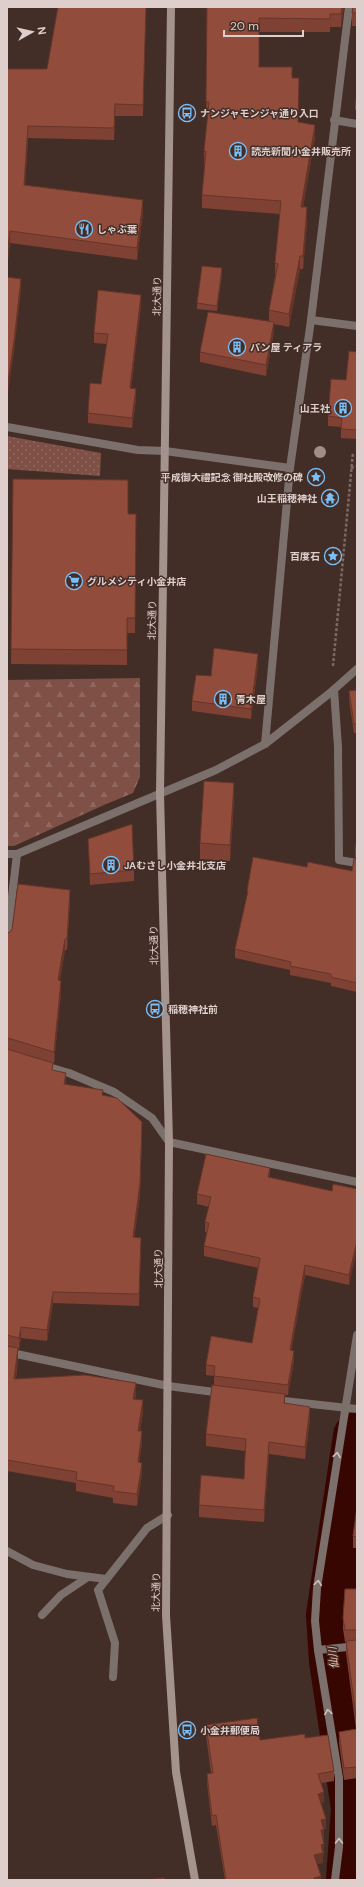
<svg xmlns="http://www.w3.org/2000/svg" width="364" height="1887" viewBox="0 0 364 1887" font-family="'DM Sans','Noto Sans JP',sans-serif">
<defs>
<pattern id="forest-firs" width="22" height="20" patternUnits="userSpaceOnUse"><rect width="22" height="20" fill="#7f5045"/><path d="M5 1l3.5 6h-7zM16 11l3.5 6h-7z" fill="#91685f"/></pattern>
<pattern id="park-dots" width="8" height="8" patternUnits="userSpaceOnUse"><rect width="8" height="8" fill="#7f5045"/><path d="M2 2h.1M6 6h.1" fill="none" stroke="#91685f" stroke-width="1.8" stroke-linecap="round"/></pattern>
</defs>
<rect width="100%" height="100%" fill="#432d27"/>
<!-- forest -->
<path fill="url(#forest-firs)" d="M 140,678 L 140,777 L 133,793 L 104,805 L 14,846 L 7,846 L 7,680 Z"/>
<!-- park -->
<path fill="url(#park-dots)" d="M 7,436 L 101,453 L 100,476 L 7,469 Z"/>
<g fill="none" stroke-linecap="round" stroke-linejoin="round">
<!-- river -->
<path stroke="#370600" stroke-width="48" d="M 350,1880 L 355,1808 L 333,1661 L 330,1615 L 357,1436"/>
<!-- path -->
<g stroke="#7c6964" stroke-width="2.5" stroke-dasharray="3 2" stroke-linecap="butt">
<path d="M 351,468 L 357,466"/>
<path d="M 333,666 L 353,452"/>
</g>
<!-- lane -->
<g stroke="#7c706d" stroke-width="8">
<path d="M 334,120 L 357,124"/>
<path d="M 311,320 L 357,326"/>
<path d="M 165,451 L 290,468"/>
<path d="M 334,690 L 338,747 L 339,860 L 357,863"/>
<path d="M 7,939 L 17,854"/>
<path d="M 42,1065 L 69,1073 L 114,1092 L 152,1118 L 169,1142"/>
<path d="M 7,1551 L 33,1565 L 67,1574 L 106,1579"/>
<path d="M 42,1615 L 61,1595 L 88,1577"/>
<path d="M 318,1650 L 357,1646"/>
<path d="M 113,1677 L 115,1643 L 98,1590 L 147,1528 L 168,1515"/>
</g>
<!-- street -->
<g stroke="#7c706d" stroke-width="8">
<path d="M 7,427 L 138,450 L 165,451"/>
<path d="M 265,744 L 290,468 L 311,320 L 349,7"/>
<path d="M 7,854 L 17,854 L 216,770 L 265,744 L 330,693 L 357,669"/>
<path d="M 169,1142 L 357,1182"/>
<path d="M 7,1352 L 168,1386 L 222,1393"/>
<path d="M 275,1400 L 357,1409"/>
<path d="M 335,1880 L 339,1847 L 339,1778 L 318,1650 L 315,1621 L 317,1588 L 357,1335"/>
</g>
<!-- secondary -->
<path stroke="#a4928d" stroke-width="8" d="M 171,7 L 160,794 L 169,1142 L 166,1615 L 176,1772 L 195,1880"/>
</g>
<!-- trees -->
<circle fill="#a38d87" cx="320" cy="452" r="6"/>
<!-- wall -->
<g fill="#7e4133">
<path d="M 58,7 L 146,7 L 143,116 L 115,116 L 114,140 L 28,138 L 25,185 L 143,212 L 137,260 L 10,243 L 7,268 L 7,69 L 47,69 Z"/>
<path d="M 207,7 L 344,7 L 341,27 L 330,27 L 330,32 L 259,32 L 259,67 L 292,78 L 299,92 L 298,122 L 315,138 L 303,207 L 307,221 L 303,269 L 300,269 L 289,327 L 274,324 L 274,332 L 266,376 L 200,362 L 200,352 L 269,322 L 269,310 L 275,276 L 275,263 L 280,214 L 202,208 L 202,195 L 205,164 L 204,164 L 204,151 L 208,115 L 206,115 Z"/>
<path d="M 357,7 L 357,26 L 352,26 L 352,13 Z"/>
<path d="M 357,94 L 357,110 L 355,110 L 355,104 Z"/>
<path d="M 222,274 L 217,311 L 197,309 L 197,303 Z"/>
<path d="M 141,305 L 131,388 L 136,399 L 132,428 L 88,423 L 88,413 L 101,384 L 107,344 L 94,343 L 94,333 Z"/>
<path d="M 357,352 L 357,439 L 341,438 L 341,427 L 328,426 L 328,416 L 346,380 Z"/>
<path d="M 13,479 L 128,514 L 136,514 L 135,633 L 127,633 L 127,665 L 11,664 Z"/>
<path d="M 258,665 L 251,719 L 192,711 L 192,701 L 211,676 Z"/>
<path d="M 357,690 L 357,733 L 354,733 L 349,700 L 349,691 Z"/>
<path d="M 234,800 L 230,861 L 200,859 L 200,843 Z"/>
<path d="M 357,837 L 357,858 L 355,857 L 355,848 Z"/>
<path d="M 88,839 L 134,870 L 134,881 L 90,885 Z"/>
<path d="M 357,859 L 357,992 L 331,986 L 331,983 L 290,975 L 290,970 L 235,958 L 235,949 L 247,897 L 247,891 L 307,867 L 352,871 Z"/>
<path d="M 70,901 L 67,950 L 65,950 L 60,980 L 61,992 L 54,1063 L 26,1055 L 53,1071 L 66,1084 L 103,1095 L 142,1134 L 140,1195 L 134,1238 L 141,1249 L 139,1306 L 53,1303 L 47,1341 L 21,1338 L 19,1349 L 18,1349 L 18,1360 L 16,1379 L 136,1395 L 135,1399 L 143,1412 L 140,1431 L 142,1443 L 139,1462 L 142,1474 L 137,1506 L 113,1503 L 113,1498 L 76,1491 L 76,1483 L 7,1471 L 7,933 L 10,932 Z"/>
<path d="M 270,1178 L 332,1191 L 357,1189 L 349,1285 L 305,1275 L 291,1350 L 294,1361 L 288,1395 L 285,1395 L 285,1403 L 310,1419 L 305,1459 L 269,1454 L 264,1522 L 199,1517 L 199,1505 L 244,1479 L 245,1451 L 206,1446 L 206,1434 L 214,1385 L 214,1376 L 206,1375 L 206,1365 L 252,1343 L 258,1308 L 253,1307 L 253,1297 L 258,1268 L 204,1256 L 204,1246 L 207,1232 L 205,1232 L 205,1222 L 209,1207 L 197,1204 L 197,1194 Z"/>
<path d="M 357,1507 L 357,1548 L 353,1548 L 353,1536 Z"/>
<path d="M 357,1589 L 357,1778 L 344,1780 L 339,1743 L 339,1732 L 356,1729 L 346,1653 L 346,1642 L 345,1642 L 343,1629 L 343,1618 Z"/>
<path d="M 206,1725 L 260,1740 L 305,1738 L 334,1769 L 334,1781 L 321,1783 L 324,1802 L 321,1803 L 326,1829 L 324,1829 L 324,1839 L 323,1840 L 324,1854 L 323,1855 L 323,1863 L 317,1864 L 321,1880 L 225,1880 L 216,1825 L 212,1826 L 207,1783 L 207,1774 L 211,1773 L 206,1735 Z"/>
</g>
<!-- shaded-wall -->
<g fill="#663529">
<path d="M 342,7 L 344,7 L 341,27 L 341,14 Z"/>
<path d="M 115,104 L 115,116 L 114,140 L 114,128 Z"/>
<path d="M 315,125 L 315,138 L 301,220 L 301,207 Z"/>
<path d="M 28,126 L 28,138 L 24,196 L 24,185 Z"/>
<path d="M 143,200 L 143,212 L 137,260 L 137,248 Z"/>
<path d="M 307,207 L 307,221 L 303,269 L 303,256 Z"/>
<path d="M 10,231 L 10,243 L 7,268 L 7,257 Z"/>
<path d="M 300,256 L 300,269 L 289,327 L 289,314 Z"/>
<path d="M 222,268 L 222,274 L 217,311 L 217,306 Z"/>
<path d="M 21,279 L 21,291 L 14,353 L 7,399 L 7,388 Z"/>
<path d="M 141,295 L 141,305 L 130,398 L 130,388 Z"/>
<path d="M 274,322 L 274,332 L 266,376 L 266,365 Z"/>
<path d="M 136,389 L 136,399 L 132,428 L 132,418 Z"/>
<path d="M 258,654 L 258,665 L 251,719 L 251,709 Z"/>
<path d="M 234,783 L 234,800 L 230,861 L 230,845 Z"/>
<path d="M 70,890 L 70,901 L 67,950 L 67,939 Z"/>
<path d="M 65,939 L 65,950 L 58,992 L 58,980 Z"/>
<path d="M 61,981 L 61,992 L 54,1063 L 54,1052 Z"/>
<path d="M 8,1038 L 8,1050 L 7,1050 L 7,1039 Z"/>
<path d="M 66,1073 L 66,1084 L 64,1084 Z"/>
<path d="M 142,1122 L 140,1195 L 133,1249 L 133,1237 Z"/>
<path d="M 270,1168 L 270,1178 L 268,1177 Z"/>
<path d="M 141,1238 L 141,1249 L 139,1306 L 139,1294 Z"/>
<path d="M 357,1241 L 357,1251 L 349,1285 L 349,1275 Z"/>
<path d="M 305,1265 L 305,1275 L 290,1360 L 290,1350 Z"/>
<path d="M 53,1292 L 53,1303 L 47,1341 L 47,1330 Z"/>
<path d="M 21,1327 L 21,1338 L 19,1349 L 19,1338 Z"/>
<path d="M 18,1348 L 18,1360 L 14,1391 L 14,1379 Z"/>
<path d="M 294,1351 L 294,1361 L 288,1395 L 288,1385 Z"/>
<path d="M 136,1383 L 136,1395 L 133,1410 L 133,1399 Z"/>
<path d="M 285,1394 L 285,1406 L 284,1403 Z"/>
<path d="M 143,1400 L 143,1412 L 138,1442 L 138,1431 Z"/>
<path d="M 310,1407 L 310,1419 L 305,1459 L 305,1447 Z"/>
<path d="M 142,1431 L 142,1443 L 138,1474 L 138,1462 Z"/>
<path d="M 269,1442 L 269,1454 L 264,1522 L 264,1510 Z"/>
<path d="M 142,1463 L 142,1474 L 137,1506 L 137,1494 Z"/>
<path d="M 324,1792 L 324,1802 L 318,1804 L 318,1794 Z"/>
<path d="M 326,1819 L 326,1829 L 321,1830 L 321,1820 Z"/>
<path d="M 321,1830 L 324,1830 L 324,1839 L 321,1840 Z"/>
<path d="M 324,1844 L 324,1854 L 323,1855 L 323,1863 L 314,1865 L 314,1855 L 321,1845 Z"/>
<path d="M 321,1876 L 321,1880 L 314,1880 L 314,1878 Z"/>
</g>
<!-- building -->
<g fill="#924c3b" stroke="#663529">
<path d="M 58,7 L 146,7 L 143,105 L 115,104 L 114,128 L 28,126 L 24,185 L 143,200 L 137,248 L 10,231 L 7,257 L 7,69 L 47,69 Z"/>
<path d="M 207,7 L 342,7 L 341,14 L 330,14 L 330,19 L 259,18 L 259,67 L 292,67 L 292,78 L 299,78 L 298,122 L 315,125 L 301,207 L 307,207 L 303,256 L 300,256 L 289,314 L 269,310 L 278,264 L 275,263 L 281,201 L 202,195 L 206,151 L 204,151 L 209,102 L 206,102 Z"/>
<path d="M 353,7 L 357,7 L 357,13 L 352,13 Z"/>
<path d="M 357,94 L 357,104 L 355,104 Z"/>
<path d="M 202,266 L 222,268 L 217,306 L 197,303 Z"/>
<path d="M 7,277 L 21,279 L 14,341 L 7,388 Z"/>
<path d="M 98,290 L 141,295 L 130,388 L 136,389 L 132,418 L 88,413 L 90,383 L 101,384 L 108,334 L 94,333 Z"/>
<path d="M 208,312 L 274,322 L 266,365 L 200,352 Z"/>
<path d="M 349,351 L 357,352 L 357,430 L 341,429 L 342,418 L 328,416 L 331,379 L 346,380 Z"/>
<path d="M 13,479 L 128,480 L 128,514 L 136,514 L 135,618 L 127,618 L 127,650 L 11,649 Z"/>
<path d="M 214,648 L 258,654 L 251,709 L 192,701 L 196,675 L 211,676 Z"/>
<path d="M 357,690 L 357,724 L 354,724 L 349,691 Z"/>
<path d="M 204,781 L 234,783 L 230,845 L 200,843 Z"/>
<path d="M 132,824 L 134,870 L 90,874 L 88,839 Z"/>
<path d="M 357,837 L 357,849 L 355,848 Z"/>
<path d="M 253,857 L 307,867 L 308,862 L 352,871 L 354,859 L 357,859 L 357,983 L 331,977 L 331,974 L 290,966 L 291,962 L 235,949 L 248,891 L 247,891 Z"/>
<path d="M 18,884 L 70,890 L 67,939 L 65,939 L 58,980 L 61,981 L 54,1052 L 8,1038 L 7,1039 L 7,933 L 10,932 L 12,929 Z"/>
<path d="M 7,1049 L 53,1063 L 52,1070 L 66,1073 L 64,1084 L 103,1090 L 102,1095 L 117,1098 L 142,1122 L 140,1183 L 133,1237 L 141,1238 L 139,1294 L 53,1292 L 47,1330 L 21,1327 L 19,1338 L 7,1335 Z"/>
<path d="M 206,1154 L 270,1168 L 268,1177 L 332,1191 L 333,1184 L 357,1189 L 357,1241 L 349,1275 L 305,1265 L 290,1350 L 294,1351 L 288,1385 L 214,1376 L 215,1366 L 206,1365 L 211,1336 L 252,1343 L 260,1299 L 253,1297 L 260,1258 L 204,1246 L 209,1223 L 205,1222 L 211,1197 L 197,1194 Z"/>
<path d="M 7,1346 L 18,1348 L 14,1379 L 85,1375 L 136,1383 L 133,1399 L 143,1400 L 138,1431 L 142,1431 L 138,1462 L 142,1463 L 137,1494 L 113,1491 L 114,1486 L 76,1480 L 77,1472 L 7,1460 Z"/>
<path d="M 212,1385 L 285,1394 L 284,1403 L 310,1407 L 305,1447 L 269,1442 L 264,1510 L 199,1505 L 201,1475 L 244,1479 L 246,1439 L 206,1434 Z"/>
<path d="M 357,1507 L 357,1537 L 353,1536 Z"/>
<path d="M 345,1589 L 357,1589 L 357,1630 L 345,1630 L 343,1618 Z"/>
<path d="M 357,1640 L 357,1724 L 346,1641 Z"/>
<path d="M 257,1718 L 260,1740 L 305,1734 L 305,1738 L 328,1735 L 334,1771 L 318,1774 L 324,1792 L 318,1794 L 326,1819 L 321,1820 L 324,1830 L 321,1830 L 324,1844 L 321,1845 L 323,1853 L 314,1855 L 321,1876 L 314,1878 L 314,1880 L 226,1880 L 216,1815 L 212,1816 L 207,1774 L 213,1773 L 206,1725 Z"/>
<path d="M 357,1729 L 357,1767 L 344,1768 L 339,1732 Z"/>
<path d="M 164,1878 L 164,1880 L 146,1880 Z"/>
</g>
<!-- one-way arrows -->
<defs><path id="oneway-chevron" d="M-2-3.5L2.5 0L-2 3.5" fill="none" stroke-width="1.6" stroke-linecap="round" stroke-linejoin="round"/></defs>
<g stroke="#cfc1be">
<use href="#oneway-chevron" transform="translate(337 1455) rotate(-81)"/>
<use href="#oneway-chevron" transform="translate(318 1583) rotate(-82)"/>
<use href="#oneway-chevron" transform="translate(328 1712) rotate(-99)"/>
<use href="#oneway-chevron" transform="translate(339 1841) rotate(-90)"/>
</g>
<!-- icons -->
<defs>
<g id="bus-ring" transform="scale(0.9)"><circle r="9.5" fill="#432d27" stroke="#79bff8" stroke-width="1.5"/><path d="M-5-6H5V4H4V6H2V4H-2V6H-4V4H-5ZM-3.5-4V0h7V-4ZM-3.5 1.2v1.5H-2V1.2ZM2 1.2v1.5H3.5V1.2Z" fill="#79bff8"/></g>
<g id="building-ring" transform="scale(0.9)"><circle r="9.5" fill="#432d27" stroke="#79bff8" stroke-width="1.5"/><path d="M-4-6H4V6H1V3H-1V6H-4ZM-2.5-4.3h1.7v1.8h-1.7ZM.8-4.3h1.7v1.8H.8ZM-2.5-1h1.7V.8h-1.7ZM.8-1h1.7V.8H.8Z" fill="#79bff8"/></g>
<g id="restaurant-ring" transform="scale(0.9)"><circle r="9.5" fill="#432d27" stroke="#79bff8" stroke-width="1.5"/><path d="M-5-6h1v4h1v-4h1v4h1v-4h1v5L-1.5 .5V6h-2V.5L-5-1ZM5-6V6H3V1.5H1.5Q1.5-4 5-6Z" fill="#79bff8"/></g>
<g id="sight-ring" transform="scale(0.9)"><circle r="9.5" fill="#432d27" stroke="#79bff8" stroke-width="1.5"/><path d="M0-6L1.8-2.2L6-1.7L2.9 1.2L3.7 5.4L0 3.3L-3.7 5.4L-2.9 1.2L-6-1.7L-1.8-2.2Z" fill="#79bff8"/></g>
<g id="temple-ring" transform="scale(0.9)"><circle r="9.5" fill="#432d27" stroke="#79bff8" stroke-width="1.5"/><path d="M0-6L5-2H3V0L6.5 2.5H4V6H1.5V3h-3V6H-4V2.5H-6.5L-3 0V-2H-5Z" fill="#79bff8"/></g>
<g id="supermarket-ring" transform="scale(0.9)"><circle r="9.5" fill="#432d27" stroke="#79bff8" stroke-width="1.5"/><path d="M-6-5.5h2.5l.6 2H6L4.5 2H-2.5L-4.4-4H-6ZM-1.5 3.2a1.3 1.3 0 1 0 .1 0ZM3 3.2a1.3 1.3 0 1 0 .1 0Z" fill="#79bff8"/></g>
</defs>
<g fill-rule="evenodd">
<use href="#bus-ring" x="187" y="113"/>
<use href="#building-ring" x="238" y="151"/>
<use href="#restaurant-ring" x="84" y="229"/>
<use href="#building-ring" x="237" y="347"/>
<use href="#building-ring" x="343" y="408"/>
<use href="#sight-ring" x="316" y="477"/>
<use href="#temple-ring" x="330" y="498"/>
<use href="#sight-ring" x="333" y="556"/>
<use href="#supermarket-ring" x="74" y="581"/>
<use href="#building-ring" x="223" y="699"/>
<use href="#building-ring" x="111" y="865"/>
<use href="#bus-ring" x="155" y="1009"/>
<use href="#bus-ring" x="187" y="1730"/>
</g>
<g text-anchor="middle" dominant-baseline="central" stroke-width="3" stroke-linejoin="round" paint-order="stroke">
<!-- poi labels -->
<g font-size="10" font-weight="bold" fill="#decfcc" stroke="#432d27" text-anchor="start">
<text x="200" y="113">ナンジャモンジャ通り入口</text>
<text x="251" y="151">読売新聞小金井販売所</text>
<text x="97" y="229">しゃぶ葉</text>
<text x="250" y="347">パン屋 ティアラ</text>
<text x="330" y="408" text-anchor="end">山王社</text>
<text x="303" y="477" text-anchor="end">平成御大禮記念 御社殿改修の碑</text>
<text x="317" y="498" text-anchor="end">山王稲穂神社</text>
<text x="320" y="556" text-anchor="end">百度石</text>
<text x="87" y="581">グルメシティ小金井店</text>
<text x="236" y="699">青木屋</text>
<text x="124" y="865">JAむさし小金井北支店</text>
<text x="168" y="1009">稲穂神社前</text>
<text x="200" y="1730">小金井郵便局</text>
</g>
<!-- street labels -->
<g font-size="10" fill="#decfcc" stroke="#432d27">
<text transform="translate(157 296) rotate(-89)">北大通り</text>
<text transform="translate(152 620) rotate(-89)">北大通り</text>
<text transform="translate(154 945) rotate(-91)">北大通り</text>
<text transform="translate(158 1268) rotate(-90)">北大通り</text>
<text transform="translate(156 1592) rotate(-89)">北大通り</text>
</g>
<!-- water labels -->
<g font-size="11" font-style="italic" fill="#febeae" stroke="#432d27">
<text transform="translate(333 1658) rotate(-96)">仙川</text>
</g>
</g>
<!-- border -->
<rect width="364" height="1887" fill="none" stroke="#decfcc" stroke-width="16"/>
<!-- north arrow -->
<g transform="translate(32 32) rotate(82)" stroke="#432d27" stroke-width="3" paint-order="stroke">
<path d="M0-3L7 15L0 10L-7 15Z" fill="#decfcc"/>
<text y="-6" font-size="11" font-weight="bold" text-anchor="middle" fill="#decfcc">N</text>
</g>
<!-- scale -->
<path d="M224 30v6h79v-6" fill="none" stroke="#decfcc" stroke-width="2"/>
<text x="230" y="30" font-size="12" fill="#decfcc" stroke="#432d27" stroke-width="3" paint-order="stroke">20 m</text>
</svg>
